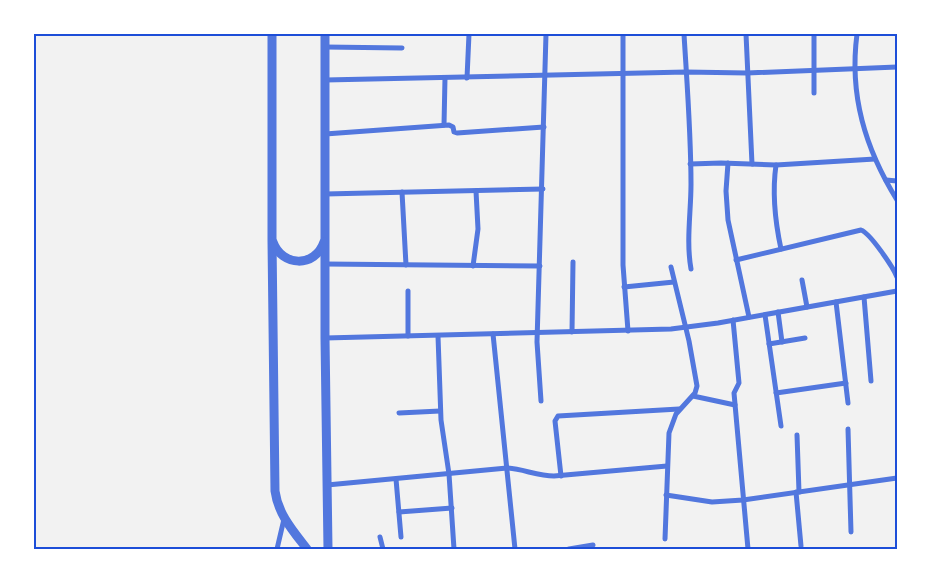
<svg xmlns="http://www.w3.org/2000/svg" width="931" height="583" viewBox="0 0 931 583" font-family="'Titillium Web',sans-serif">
<rect width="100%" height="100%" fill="#f2f2f2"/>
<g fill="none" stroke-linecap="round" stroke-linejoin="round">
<!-- minor -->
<g stroke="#5277de" stroke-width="5">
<path d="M 623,34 L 623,265 L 628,331"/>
<path d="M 684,34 C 687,84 691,134 691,184 C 691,212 686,241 691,269"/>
<path d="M 746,34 L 752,164"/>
<path d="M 814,34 L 814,93"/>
<path d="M 857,34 C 849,95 865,148 897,200"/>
<path d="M 325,47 L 402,48"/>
<path d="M 467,78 L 469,34"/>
<path d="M 325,80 L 686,72 L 747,73 L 897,67"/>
<path d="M 444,125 L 445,78"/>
<path d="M 325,134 L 449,125 L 453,127 L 454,132 L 457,133 L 544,127"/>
<path d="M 728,163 L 726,191 L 728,220 L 749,317"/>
<path d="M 690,164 L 721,163 L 776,165 L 875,159"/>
<path d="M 776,165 C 772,193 775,221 781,249"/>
<path d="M 886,180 L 897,181"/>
<path d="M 402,192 L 406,265"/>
<path d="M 325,194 L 543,189"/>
<path d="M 736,260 L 861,230 C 870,233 893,267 897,277"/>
<path d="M 325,264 L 540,266"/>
<path d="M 473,266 L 478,229 L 476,191"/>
<path d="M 802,280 L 807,307"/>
<path d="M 624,287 L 674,282"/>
<path d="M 408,291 L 408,336"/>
<path d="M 864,297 L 871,381"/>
<path d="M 836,302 L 848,403"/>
<path d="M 778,312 L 782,342"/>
<path d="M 765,315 L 781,426"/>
<path d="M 733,320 L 739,383 L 734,393 L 748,549"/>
<path d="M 572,332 L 573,262"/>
<path d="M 493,334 L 515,549"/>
<path d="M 438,336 L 441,420 L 449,474 L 454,549"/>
<path d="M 325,338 L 671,329 L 718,323 L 897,291"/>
<path d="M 769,344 L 805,338"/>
<path d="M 776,393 L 846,383"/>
<path d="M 693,396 L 735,405"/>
<path d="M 541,401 L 537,342 L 546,34"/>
<path d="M 399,413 L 440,411"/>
<path d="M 848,429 L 851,532"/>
<path d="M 797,435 L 799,492"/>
<path d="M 561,476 L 555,421 L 558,416 L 679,409"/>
<path d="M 396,479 L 401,537"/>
<path d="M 327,485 L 507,468 C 523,469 538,476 554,476 L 667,466"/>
<path d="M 796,492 L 801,546"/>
<path d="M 666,495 L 712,502 L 743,500 L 897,478"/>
<path d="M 399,512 L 452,508"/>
<path d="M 380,537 L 383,549"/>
<path d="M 665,539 L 669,433 L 676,414 L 695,393 L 697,386 L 689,341 L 671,267"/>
<path d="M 277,549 L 284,519"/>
<path d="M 569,549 L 593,545"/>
</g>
<!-- tertiary -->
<g stroke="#5277de" stroke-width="9">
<path d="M 272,34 L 272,240 L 275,491 C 278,514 293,531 307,549"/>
<path d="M 325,34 L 325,338 L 328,549"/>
<path d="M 273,242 C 282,267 315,268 324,242"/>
</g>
</g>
<!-- border -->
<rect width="931" height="583" fill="none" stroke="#ffffff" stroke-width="70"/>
<rect x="35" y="35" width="861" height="513" fill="none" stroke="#1d4ed8" stroke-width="2"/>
</svg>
